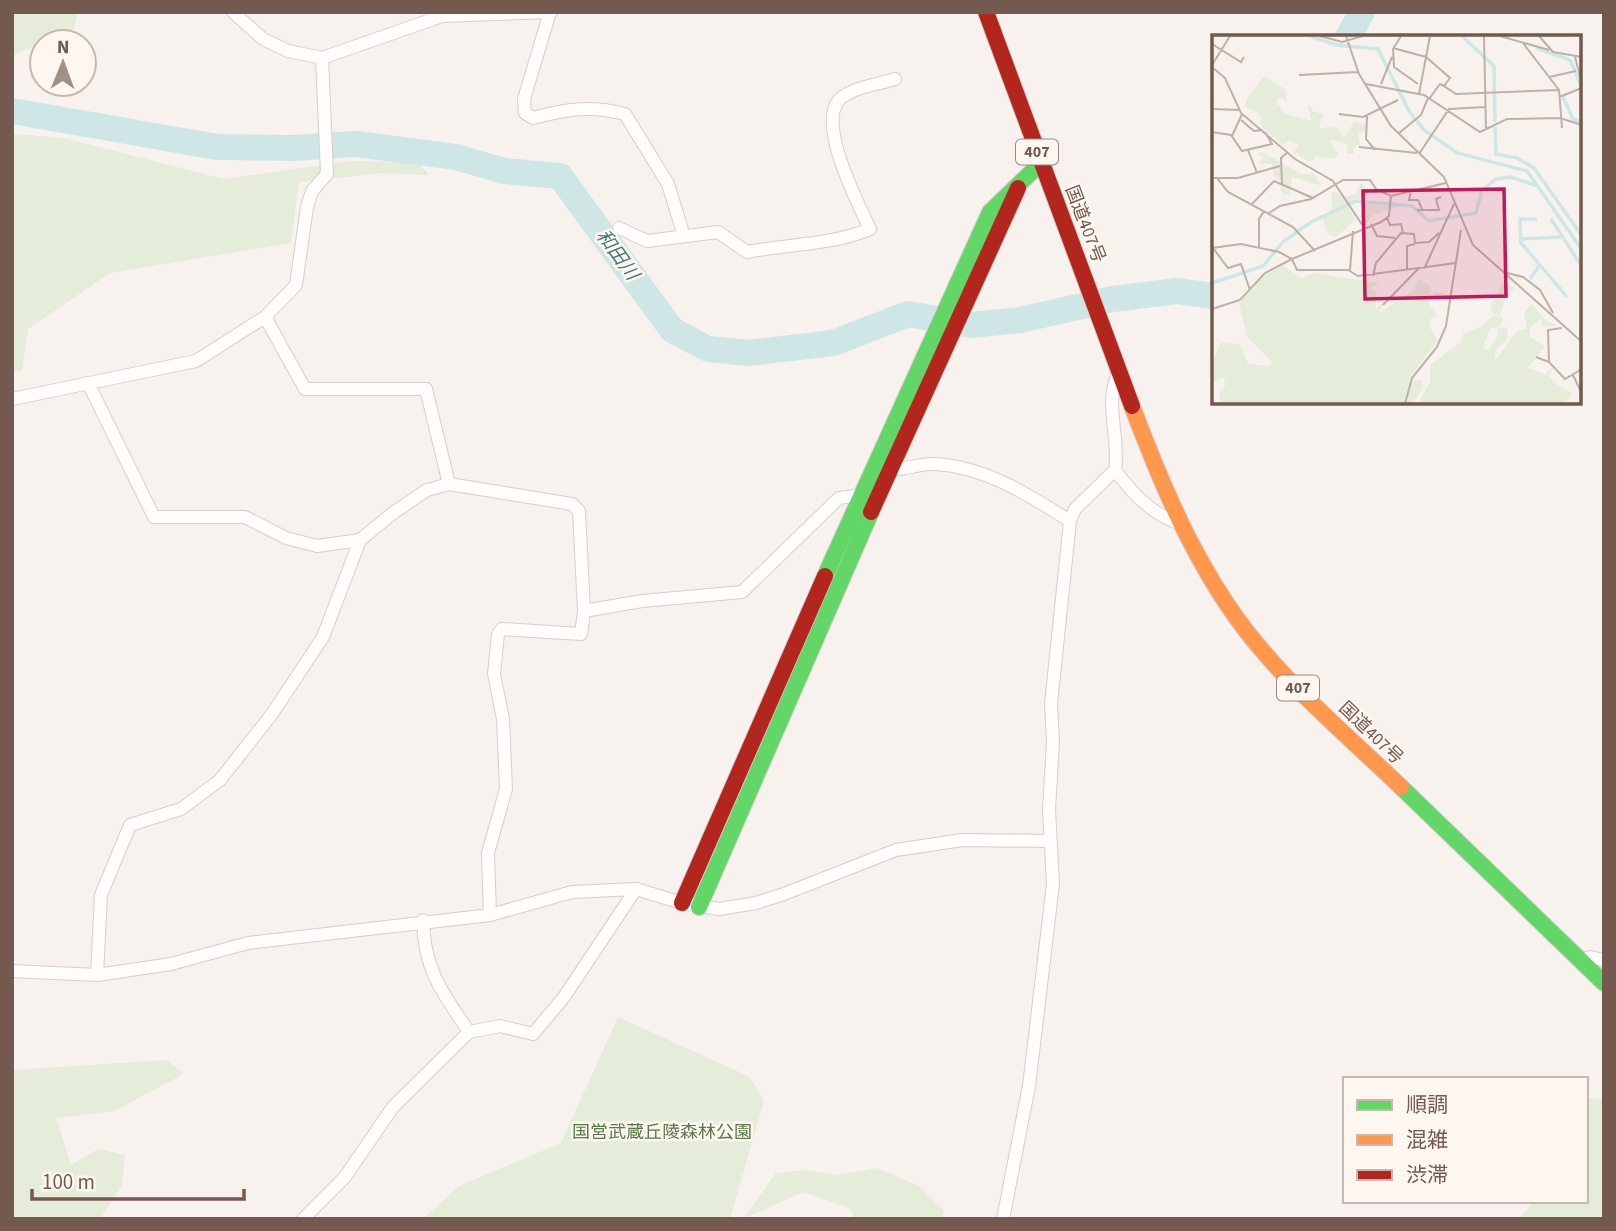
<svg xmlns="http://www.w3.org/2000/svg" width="1616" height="1231" viewBox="0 0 1616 1231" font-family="'Source Sans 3','Noto Sans JP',sans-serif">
<rect width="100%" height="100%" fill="#f7f2ed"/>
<!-- green -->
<g fill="#e5ecd9">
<path d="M 12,12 L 78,12 L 71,37 L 42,42 L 12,56 Z"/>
<path d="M 12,134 L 64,138 L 224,179 L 351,161 L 417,162 L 429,175 L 382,173 L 299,182 L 291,243 L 110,273 L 28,329 L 22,371 L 12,370 Z"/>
<path d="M 618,1017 L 750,1077 L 764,1101 L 730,1219 L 423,1219 L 459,1186 L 561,1143 Z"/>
<path d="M 167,1060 L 184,1074 L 114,1111 L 56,1118 L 71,1165 L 98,1149 L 125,1155 L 122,1185 L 100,1219 L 12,1219 L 12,1070 Z"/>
<path d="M 1586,1098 L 1604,1099 L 1604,1219 L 1519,1219 L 1534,1201 L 1586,1201 Z"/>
<path d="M 877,1168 L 919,1186 L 944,1211 L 942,1219 L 855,1219 L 849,1208 L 803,1192 L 743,1219 L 776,1173 L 806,1170 L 838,1175 Z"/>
</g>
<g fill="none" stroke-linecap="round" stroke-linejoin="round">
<!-- river -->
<g stroke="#cfe6e7" stroke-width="26">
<path d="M 1348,37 L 1362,12"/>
<path d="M 12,111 L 217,147 L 294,148 L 356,144 L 456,157 L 504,171 L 560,176 L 672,330 L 708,349 L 748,353 L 833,343 L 908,314 L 971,325 L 1020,320 L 1113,299 L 1177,291 L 1214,296"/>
</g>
<!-- street casing -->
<g stroke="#d6ceca" stroke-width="14">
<g id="street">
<path d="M 233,12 L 263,39 L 288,51 L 322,58 L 442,16 L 551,12"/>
<path d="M 550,12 L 524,99 L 525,113 L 533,118 C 567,109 591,105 625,114 L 668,184 L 684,236"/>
<path d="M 619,228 L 647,241 L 718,232 L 747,252 C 788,244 832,245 870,229 C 858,203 817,125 839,100 C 850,88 879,84 895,79"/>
<path d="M 265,317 L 305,389 L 426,389 L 449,484"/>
<path d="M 1118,374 C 1104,403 1120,438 1115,470 C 1131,492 1154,516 1181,524"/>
<path d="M 88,383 L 154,517 L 245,517 L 286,538 L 317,546 L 360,540"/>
<path d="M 12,399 L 196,361 L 265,317 L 296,285 L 307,207 L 312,191 L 327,174 L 322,58"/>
<path d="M 886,468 C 901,472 919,463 935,464 C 986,467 1029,495 1070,521"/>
<path d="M 490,915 L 488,853 L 506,789 L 503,719 L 494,674 L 498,634 L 502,629 L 581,634 L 584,611"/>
<path d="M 423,920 C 424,970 442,992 469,1032"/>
<path d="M 1581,961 L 1590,957 L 1604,960"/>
<path d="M 12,971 L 97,975 L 171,964 L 248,943 L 490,915 L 572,892 L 636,889 L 682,903 L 719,909 L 756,903 L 784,894 L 896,850 L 962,840 L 1050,841"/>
<path d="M 97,975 L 101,895 L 130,825 L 181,809 L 220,780 L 272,714 L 323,637 L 360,540 L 393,513 L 427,490 L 449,484 L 572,504 L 579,511 L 584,611 L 642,601 L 742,592 L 839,498 L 861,495"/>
<path d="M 303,1219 L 345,1177 L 393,1107 L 469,1032 L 500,1026 L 533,1034 L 564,997 L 636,889"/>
<path d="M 1003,1219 L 1029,1086 L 1053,884 L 1049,810 L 1053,742 L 1051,704 L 1070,521 L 1075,509 L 1115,470"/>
</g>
</g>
<!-- fast casing -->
<g stroke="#d6ceca" stroke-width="18">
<g id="fast">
<path d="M 825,576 L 990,212 L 1041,163"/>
<path d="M 1401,787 L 1604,983"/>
<path d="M 699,907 L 871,512"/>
</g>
</g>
<!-- slow casing -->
<g stroke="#d6ceca" stroke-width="18">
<path id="slow" d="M 1132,406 C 1161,483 1194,562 1244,628 C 1289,687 1348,736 1401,787"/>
</g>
<!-- jam casing -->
<g stroke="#d6ceca" stroke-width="18">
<g id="jam">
<path d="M 986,12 L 1132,406"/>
<path d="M 871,512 L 1018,188"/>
<path d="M 682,903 L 825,576"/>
</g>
</g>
<!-- street -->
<use href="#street" stroke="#fefdfc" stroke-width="12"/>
<!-- fast -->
<use href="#fast" stroke="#63d668" stroke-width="16"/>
<!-- slow -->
<use href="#slow" stroke="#ff974d" stroke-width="16"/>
<!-- jam -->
<use href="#jam" stroke="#b3261e" stroke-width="16"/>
</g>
<g text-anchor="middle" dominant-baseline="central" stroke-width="5" stroke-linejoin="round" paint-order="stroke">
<!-- shield labels -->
<g fill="#fef7f0" stroke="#9d887f" stroke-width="2">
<rect x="1016" y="139.5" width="42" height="25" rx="5"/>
<rect x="1277" y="675.5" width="42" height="25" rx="5"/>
</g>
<g font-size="16" font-weight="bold" fill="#74594e">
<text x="1037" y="152">407</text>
<text x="1298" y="688">407</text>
</g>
<!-- street labels -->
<g font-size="18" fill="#74594e" stroke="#fef7f0">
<text transform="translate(1085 224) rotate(69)">国道407号</text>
<text transform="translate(1371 733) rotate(44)">国道407号</text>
</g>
<!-- park labels -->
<g font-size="18" fill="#597947" stroke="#fef7f0">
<text x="662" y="1132">国営武蔵丘陵森林公園</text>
</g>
<!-- water labels -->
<g font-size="19" font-style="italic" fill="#46797f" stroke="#fef7f0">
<text transform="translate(617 255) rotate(54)">和田川</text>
</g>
</g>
<!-- overview -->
<g transform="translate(1212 35)">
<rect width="369" height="369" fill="#f7f2ed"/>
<path d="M 52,41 L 74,55 L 75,67 L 67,62 L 64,67 L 74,79 L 100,86 L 96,71 L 99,71 L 100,76 L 111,79 L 107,93 L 125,92 L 132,102 L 143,86 L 154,91 L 154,96 L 146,99 L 148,109 L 141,112 L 142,119 L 134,119 L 136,109 L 121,105 L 118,106 L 127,120 L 121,124 L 104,121 L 101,126 L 93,125 L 86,118 L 81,120 L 86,109 L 78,105 L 71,110 L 47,89 L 50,83 L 45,77 L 34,73 L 34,65 ZM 50,117 L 90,139 L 102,138 L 110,151 L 80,142 L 78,159 L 72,160 L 68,154 L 70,147 L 62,141 L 60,129 L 48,129 L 50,122 L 45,119 ZM 149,147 L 157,159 L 134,170 L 144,184 L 124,202 L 115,199 L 111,184 L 120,173 L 119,158 L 124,156 L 131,163 L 144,159 ZM 152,168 L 171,171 L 182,170 L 189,171 L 161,180 L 154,188 L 148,181 ZM 70,230 L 89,243 L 102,238 L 167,248 L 158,254 L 164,257 L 164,273 L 173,266 L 166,279 L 202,255 L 207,244 L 219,251 L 217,262 L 223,257 L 235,260 L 234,265 L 218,261 L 217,271 L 227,281 L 218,284 L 217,291 L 226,306 L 199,340 L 197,347 L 210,345 L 211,353 L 200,369 L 0,369 L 8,367 L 7,358 L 13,351 L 12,342 L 0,348 L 0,327 L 9,308 L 28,309 L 36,329 L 58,331 L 60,327 L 35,302 L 27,268 L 52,241 ZM 290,249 L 304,252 L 294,261 L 288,280 L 281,279 L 278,272 ZM 319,269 L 334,286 L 345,290 L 331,292 L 329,283 L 318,293 L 317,302 L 333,311 L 316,333 L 333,339 L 342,331 L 337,341 L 342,348 L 360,358 L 352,369 L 206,369 L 218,347 L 218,330 L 249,307 L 251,299 L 270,291 L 281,280 L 291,283 L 287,292 L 278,293 L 271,313 L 276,315 L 285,303 L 285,294 L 296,292 L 294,306 L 284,314 L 283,326 L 305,296 L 315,294 L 312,279 Z" fill="#e5ecd9"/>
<path fill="none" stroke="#cfe6e7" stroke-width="3.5" d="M 98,1 L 124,10 L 166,14 L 197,76 L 212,95 L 245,118 L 315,136 L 370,215M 250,1 L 282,31 L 283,87M 324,13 L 358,25 L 368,48M 351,62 L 361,84 L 367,86M 283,92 L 284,119 L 305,123 L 322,133 L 370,201M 339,184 L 370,232M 309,204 L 349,202M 329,231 L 355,262M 318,244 L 328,230 L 309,208 L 308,184 L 325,184M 0,248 L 51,231 L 71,207 L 99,187 L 145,166 L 200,171 L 217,186 L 264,178 L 270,155 L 284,144 L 298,142 L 326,151"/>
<path fill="none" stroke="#bfb0a8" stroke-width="2" d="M 108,1 L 130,7 L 151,1M 134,1 L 147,39 L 179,91 L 232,142 L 261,210 L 370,307M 189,1 L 181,14 L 182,32 L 206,49M 272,1 L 274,95M 288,1 L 337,15M 327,1 L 341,17 L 370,22M 311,8 L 347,55 L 350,93M 0,9 L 29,27 L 32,22M 181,13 L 214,22 L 238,43 L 232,51 L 244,59 L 347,55M 363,22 L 370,49M 0,30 L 18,1M 0,32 L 13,43 L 29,78 L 83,124 L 121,146 L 151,191M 87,40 L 146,37M 337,42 L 364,36M 154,49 L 212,60 L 268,97 L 295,84 L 348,83 L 370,90M 169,49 L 180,22M 207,59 L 218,1M 347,62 L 370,53M 217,64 L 228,49 L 232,51M 0,74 L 27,75M 127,79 L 151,82 L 186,65M 155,81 L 154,104 L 163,115M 29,85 L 42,96 L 51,95M 0,97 L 19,100 L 30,116 L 60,109 L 53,97M 186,99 L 209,80 L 216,63M 20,101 L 30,79M 147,112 L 205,118M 36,115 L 45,138M 207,119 L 237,74 L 273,72M 0,143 L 26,143 L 68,131M 5,143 L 16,157 L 81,192 L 103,216M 70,149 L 69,123 L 76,117M 199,156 L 197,165 L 206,165 L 211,176M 40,169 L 62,146 L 101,163M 205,175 L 227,175 L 224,164 L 229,162M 57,178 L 68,171 L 99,164 L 131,145 L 158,145 L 164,154 L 179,161 L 234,148M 175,183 L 178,190 L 189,189 L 191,198M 159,189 L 165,201 L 183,203M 0,213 L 29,209 L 67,217 L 80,224 L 85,235 L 136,235 L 146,241 L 244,228M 1,213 L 16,233 L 29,229 L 38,255M 47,213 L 47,184 L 52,176M 212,234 L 242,169M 138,235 L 141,196M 195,235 L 195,211 L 203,209M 295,238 L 311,242 L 328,255 L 341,278M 161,241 L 164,228 L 189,198 L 202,199 L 203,208 L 217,207 L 227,198M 171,270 L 207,233M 0,274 L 28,265 L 53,238 L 80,224 L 169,187 L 177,181 L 179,161M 324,322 L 337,327 L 353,344 L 370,334M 337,327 L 336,295 L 350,293M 361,340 L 370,359M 193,369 L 200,343 L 225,312 L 234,291 L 249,195"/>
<path fill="#c2185b" fill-opacity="0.15" stroke="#c2185b" stroke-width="3.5" d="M 292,154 L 294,261 L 153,264 L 151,156 Z"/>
<rect width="369" height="369" fill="none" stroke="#74594e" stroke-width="3.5"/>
</g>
<!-- border -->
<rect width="1616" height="1231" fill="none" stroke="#74594e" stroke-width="28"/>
<!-- legend -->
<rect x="1343" y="1077" width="245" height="126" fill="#fef7f0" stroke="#c7b8af" stroke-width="2"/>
<rect x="1357" y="1100" width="35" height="10" fill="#63d668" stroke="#c7b8af" stroke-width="2"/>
<text x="1406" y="1112" font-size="21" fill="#74594e">順調</text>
<rect x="1357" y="1135" width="35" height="10" fill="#ff974d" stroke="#c7b8af" stroke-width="2"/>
<text x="1406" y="1147" font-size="21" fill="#74594e">混雑</text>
<rect x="1357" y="1170" width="35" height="10" fill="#b3261e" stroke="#c7b8af" stroke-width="2"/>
<text x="1406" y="1182" font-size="21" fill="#74594e">渋滞</text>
<!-- north arrow -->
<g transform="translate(63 63) rotate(1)"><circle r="33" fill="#fef7f0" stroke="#c7b8af" stroke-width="2"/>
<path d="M0-5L12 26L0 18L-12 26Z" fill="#a28f86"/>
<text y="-10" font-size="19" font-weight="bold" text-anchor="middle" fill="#74594e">N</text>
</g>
<!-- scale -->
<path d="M32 1189v10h212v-10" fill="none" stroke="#74594e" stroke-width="3.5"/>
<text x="42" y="1189" font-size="21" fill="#74594e" stroke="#fef7f0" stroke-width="5" paint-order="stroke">100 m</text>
</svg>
